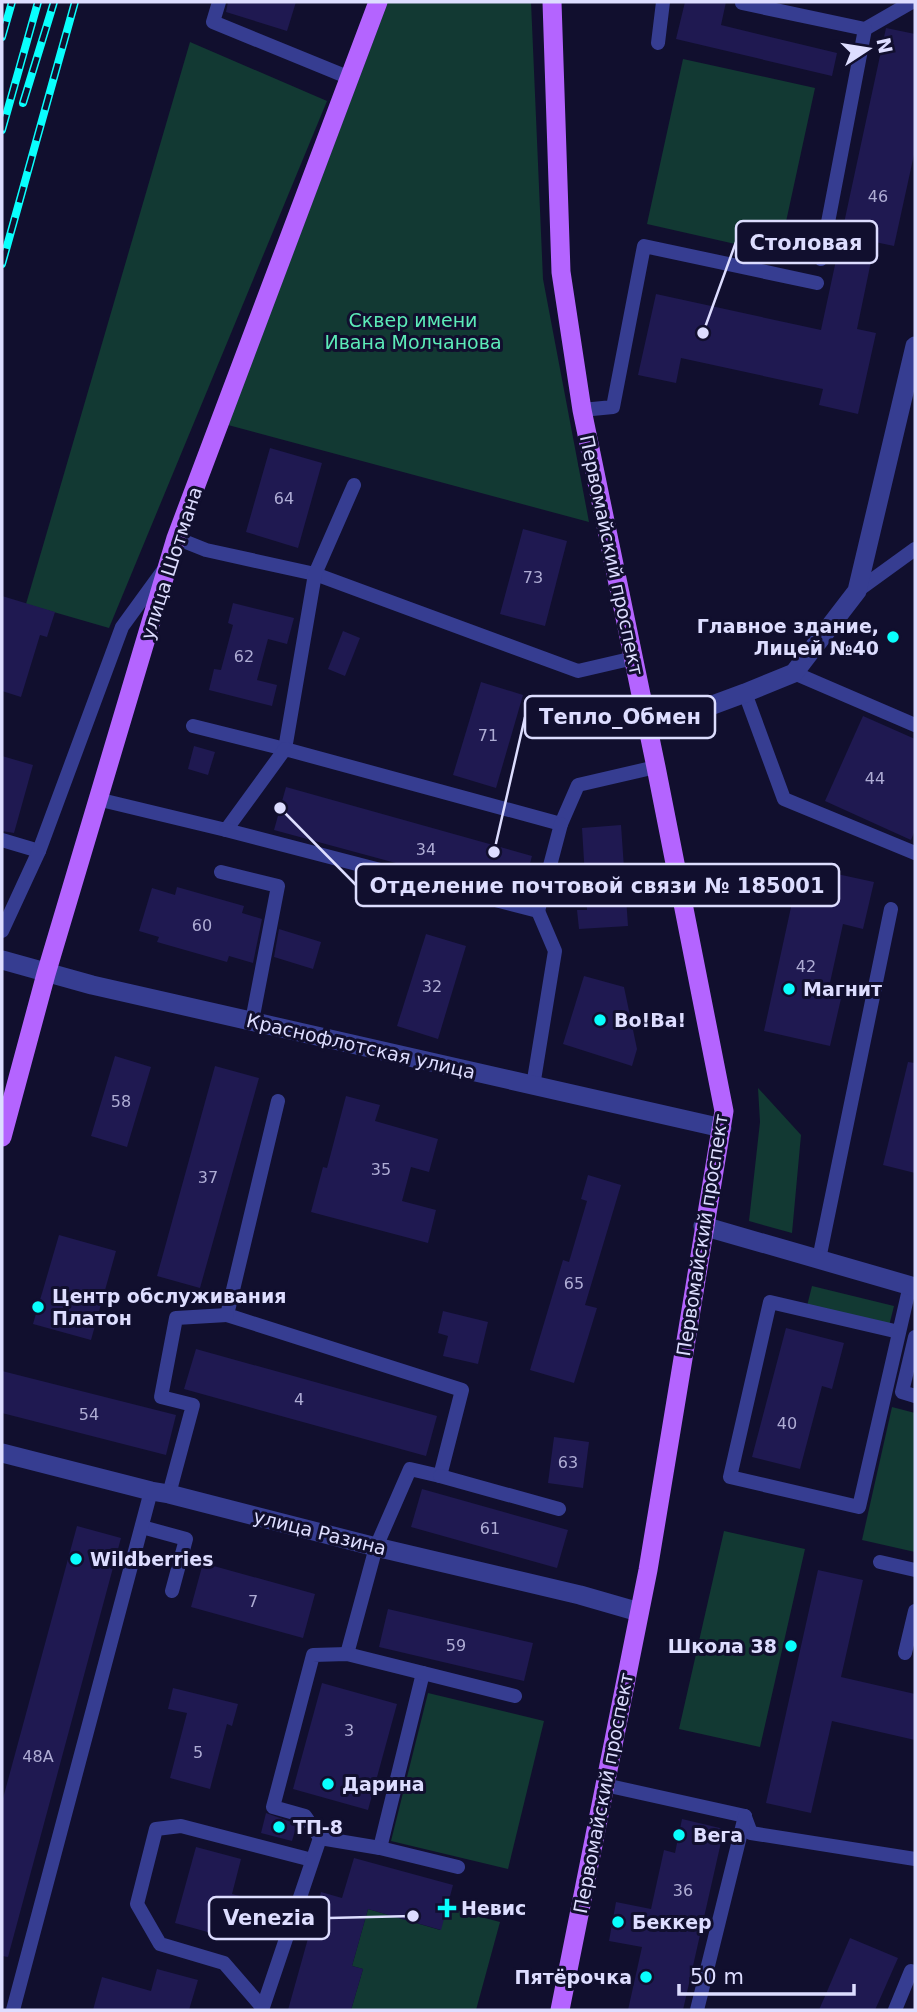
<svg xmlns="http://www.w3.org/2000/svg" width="917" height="2012" viewBox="0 0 917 2012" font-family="'DejaVu Sans',sans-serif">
<rect width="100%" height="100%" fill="#110f2e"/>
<!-- green -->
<g fill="#123933">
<path d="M 388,2 L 531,2 L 543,279 L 589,522 L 228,425 Z"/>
<path d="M 190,42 L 327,101 L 109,628 L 26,604 Z"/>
<path d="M 683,59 L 815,88 L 779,254 L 647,224 Z"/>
<path d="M 758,1088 L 801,1135 L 792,1233 L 749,1221 L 760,1122 Z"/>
<path d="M 812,1286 L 894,1306 L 887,1334 L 805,1314 Z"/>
<path d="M 892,1407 L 915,1413 L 915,1552 L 862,1540 Z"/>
<path d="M 724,1531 L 805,1549 L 760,1747 L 679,1729 Z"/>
<path d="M 428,1693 L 544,1721 L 508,1869 L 391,1841 Z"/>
<path d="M 447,1908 L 500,1922 L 476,2010 L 351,2010 L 363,1969 L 352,1966 L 368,1909 L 440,1930 Z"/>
</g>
<!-- building -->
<g fill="#1f1951">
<path d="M 228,2 L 296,2 L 287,31 L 226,12 Z"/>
<path d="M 685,2 L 726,2 L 721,25 L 837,53 L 832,76 L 676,39 Z"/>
<path d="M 886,28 L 915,34 L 915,150 L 894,246 L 875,242 L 857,329 L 876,333 L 858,414 L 819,405 L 823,389 L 681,358 L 676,383 L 638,375 L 656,294 L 821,330 Z"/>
<path d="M 270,448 L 322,463 L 298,548 L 246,532 Z"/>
<path d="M 523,529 L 567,541 L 545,626 L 500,614 Z"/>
<path d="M 2,596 L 55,612 L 47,637 L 40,635 L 21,697 L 2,691 Z"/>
<path d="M 233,603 L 294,618 L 287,644 L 268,639 L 257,680 L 277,685 L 272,706 L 209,690 L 214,669 L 221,670 L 233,625 L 228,623 Z"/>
<path d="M 343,631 L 360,638 L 345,676 L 328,669 Z"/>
<path d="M 481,682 L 523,695 L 496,788 L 453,775 Z"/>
<path d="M 863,716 L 915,739 L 915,830 L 911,840 L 825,801 Z"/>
<path d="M 194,746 L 215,752 L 208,775 L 188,769 Z"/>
<path d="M 2,756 L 33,765 L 14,833 L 2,831 Z"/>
<path d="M 286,787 L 532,856 L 521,897 L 274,830 Z"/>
<path d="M 621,825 L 628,926 L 579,929 L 577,910 L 587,910 L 582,828 Z"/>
<path d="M 800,866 L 874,882 L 863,929 L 843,924 L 829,987 L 843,990 L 830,1046 L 764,1031 Z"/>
<path d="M 177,887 L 244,906 L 242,913 L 262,919 L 253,963 L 229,956 L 227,962 L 157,942 L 159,937 L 139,931 L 152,888 L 175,895 Z"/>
<path d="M 279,929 L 321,942 L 313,969 L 274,957 Z"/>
<path d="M 426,934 L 466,946 L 438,1039 L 397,1026 Z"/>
<path d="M 584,976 L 624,987 L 637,1049 L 632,1066 L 563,1044 Z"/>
<path d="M 115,1056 L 151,1067 L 127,1147 L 91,1136 Z"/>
<path d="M 908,1062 L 915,1063 L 915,1173 L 883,1165 Z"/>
<path d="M 215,1066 L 259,1078 L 200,1288 L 157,1276 Z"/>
<path d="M 346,1096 L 380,1105 L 375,1121 L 438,1139 L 429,1172 L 411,1167 L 402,1201 L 436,1210 L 428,1243 L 311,1212 L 323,1167 L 327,1168 Z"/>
<path d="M 588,1175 L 621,1185 L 585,1305 L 597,1308 L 574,1383 L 530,1370 L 563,1260 L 569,1262 L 587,1201 L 581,1199 Z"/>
<path d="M 59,1235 L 116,1251 L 91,1340 L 33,1324 Z"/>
<path d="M 443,1311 L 488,1322 L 478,1364 L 443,1356 L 448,1336 L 438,1333 Z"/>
<path d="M 786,1328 L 844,1343 L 832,1389 L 822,1386 L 800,1469 L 752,1457 Z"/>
<path d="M 196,1349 L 437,1416 L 426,1456 L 184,1389 Z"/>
<path d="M 2,1371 L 176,1415 L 166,1455 L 2,1413 Z"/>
<path d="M 554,1437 L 589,1442 L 583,1488 L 548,1483 Z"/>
<path d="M 422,1489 L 568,1530 L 557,1568 L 411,1527 Z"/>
<path d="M 77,1526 L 121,1538 L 8,1957 L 2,1956 L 2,1802 Z"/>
<path d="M 203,1563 L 315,1594 L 303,1638 L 191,1607 Z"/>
<path d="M 818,1570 L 863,1580 L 841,1677 L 915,1694 L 915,1740 L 832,1721 L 811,1813 L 766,1803 Z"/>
<path d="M 388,1609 L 533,1643 L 524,1681 L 379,1647 Z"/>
<path d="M 322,1683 L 397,1704 L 368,1810 L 293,1789 Z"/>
<path d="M 173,1688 L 238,1704 L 232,1726 L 227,1724 L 210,1789 L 170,1778 L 187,1713 L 168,1709 Z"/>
<path d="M 266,1813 L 297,1824 L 292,1841 L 261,1833 Z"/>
<path d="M 682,1819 L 724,1829 L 683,2010 L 628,2010 L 642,1947 L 609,1941 L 616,1902 L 651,1909 L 664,1850 L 675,1853 Z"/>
<path d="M 196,1847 L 241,1859 L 232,1894 L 244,1897 L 233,1939 L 175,1923 Z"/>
<path d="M 354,1858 L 453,1885 L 441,1930 L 368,1909 L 352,1966 L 363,1969 L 351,2010 L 288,2010 L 321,1892 L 342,1898 Z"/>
<path d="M 850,1938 L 898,1958 L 875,2010 L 819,2010 Z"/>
<path d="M 157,1969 L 198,1980 L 189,2010 L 93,2010 L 102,1977 L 151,1991 Z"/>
</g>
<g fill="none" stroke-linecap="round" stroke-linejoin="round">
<!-- service -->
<g stroke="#363d91" stroke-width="14">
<path d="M 219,2 L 213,22 L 350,78"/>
<path d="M 742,3 L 865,29 L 912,2 L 915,2"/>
<path d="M 658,43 L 663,2"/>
<path d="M 821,259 L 865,29"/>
<path d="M 582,410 L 613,407 L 644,246 L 817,283"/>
<path d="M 176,538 L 206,550 L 315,574 L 578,671 L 634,658"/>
<path d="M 857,591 L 915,549"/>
<path d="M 794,673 L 915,725"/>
<path d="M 745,693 L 784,799 L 915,853"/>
<path d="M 193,726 L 285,749 L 315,574 L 354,485"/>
<path d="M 97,799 L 226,830 L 285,749 L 561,824 L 578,785 L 656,767"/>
<path d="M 226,830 L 538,911 L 561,824"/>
<path d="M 2,840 L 39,851"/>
<path d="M 221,872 L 278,886 L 252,1021"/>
<path d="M 2,931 L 39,851 L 122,627 L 162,572"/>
<path d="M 533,1086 L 555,951 L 538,911"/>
<path d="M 278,1101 L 227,1315 L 462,1390 L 440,1476 L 410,1469 L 376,1547 L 347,1654"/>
<path d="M 819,1259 L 891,909"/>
<path d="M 899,1332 L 770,1302 L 730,1477 L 859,1507 L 910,1285"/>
<path d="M 915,1337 L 902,1392 L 915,1396"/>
<path d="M 440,1476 L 559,1509"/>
<path d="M 169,1494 L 193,1405 L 161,1397 L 176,1318 L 227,1315"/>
<path d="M 142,1527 L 186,1539 L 172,1591"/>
<path d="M 880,1562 L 915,1570"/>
<path d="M 905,1653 L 915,1611"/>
<path d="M 605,1785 L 745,1816"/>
<path d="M 745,1817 L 751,1833 L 915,1859"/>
<path d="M 380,1848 L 423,1673"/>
<path d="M 458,1867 L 380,1848 L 320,1838 L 305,1816 L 273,1807 L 313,1655 L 347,1654 L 515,1696"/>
<path d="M 262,2007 L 224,1963 L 160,1944 L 137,1904 L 156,1829 L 181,1826 L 312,1860"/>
<path d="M 13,2010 L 151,1491"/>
<path d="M 262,2010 L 320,1838"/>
<path d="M 697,2010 L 745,1816"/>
<path d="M 895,2010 L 911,1971"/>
</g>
<!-- minor -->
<g stroke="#363d91" stroke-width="19">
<path d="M 648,729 L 745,693 L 794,673 L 857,591 L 915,346"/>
<path d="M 2,960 L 92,985 L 722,1128"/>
<path d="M 2,1453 L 151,1491 L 169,1494 L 376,1547 L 580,1595 L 639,1612"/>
</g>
<!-- tertiary -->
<path stroke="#363d91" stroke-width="19" d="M 703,1226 L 915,1287"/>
<!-- primary -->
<g stroke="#b464ff" stroke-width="19">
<path d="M 552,2 L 561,272 L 582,410 L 656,767 L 724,1111 L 648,1570 L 560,2010"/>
<path d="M 2,1137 L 46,974 L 176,538 L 378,2"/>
</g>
<!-- rail casing -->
<g stroke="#09fffd" stroke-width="8">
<g id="rail">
<path d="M 2,37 L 12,2"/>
<path d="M 23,103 L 54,2"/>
<path d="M 2,130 L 38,2"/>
<path d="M 2,264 L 75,2"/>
</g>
</g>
<!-- rail -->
<use href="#rail" stroke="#110f2e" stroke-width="5" stroke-dasharray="16" stroke-linecap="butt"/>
</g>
<!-- markers -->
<g fill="#09fffd" stroke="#110f2e" stroke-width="2.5">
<circle cx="893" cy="637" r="7"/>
<circle cx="789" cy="989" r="7"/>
<circle cx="600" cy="1020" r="7"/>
<circle cx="38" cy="1307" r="7"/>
<circle cx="76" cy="1559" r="7"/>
<circle cx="791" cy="1646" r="7"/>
<circle cx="328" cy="1784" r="7"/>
<circle cx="279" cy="1827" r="7"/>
<circle cx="679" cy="1835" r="7"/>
<path d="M443.5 1897.5h7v7h7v7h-7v7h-7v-7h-7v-7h7z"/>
<circle cx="618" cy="1922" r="7"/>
<circle cx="646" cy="1977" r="7"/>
</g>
<g text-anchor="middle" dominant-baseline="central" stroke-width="6" stroke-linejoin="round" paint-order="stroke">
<!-- number labels -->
<g font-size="16" fill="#aeacd4">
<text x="878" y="196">46</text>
<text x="284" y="498">64</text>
<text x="533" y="577">73</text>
<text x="244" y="656">62</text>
<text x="488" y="735">71</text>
<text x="875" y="778">44</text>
<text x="426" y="849">34</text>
<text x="202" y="925">60</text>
<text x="806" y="966">42</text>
<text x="432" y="986">32</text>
<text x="121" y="1101">58</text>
<text x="381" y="1169">35</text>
<text x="208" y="1177">37</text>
<text x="574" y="1283">65</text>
<text x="299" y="1399">4</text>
<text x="89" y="1414">54</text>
<text x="787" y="1423">40</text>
<text x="568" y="1462">63</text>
<text x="490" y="1528">61</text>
<text x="253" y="1601">7</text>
<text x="456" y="1645">59</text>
<text x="349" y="1730">3</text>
<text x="198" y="1752">5</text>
<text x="38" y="1756">48А</text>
<text x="683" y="1890">36</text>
</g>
<!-- park labels -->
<g font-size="19" fill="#5cebb8" stroke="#110f2e">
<text x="413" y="320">Сквер имени<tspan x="413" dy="22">Ивана Молчанова</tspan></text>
</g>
<!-- street labels -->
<g font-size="19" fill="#ddf" stroke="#110f2e">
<text transform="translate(612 555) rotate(78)">Первомайский проспект</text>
<text transform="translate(171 563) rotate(-72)">улица Шотмана</text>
<text transform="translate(361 1046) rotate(13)">Краснофлотская улица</text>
<text transform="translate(702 1235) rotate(-81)">Первомайский проспект</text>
<text transform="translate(320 1532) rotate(14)">улица Разина</text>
<text transform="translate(603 1793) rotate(-79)">Первомайский проспект</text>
</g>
<!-- poi labels -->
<g font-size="19" font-weight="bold" fill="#ddf" stroke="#110f2e" text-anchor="start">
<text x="879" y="626" text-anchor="end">Главное здание,<tspan x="879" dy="22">Лицей №40</tspan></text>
<text x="803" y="989">Магнит</text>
<text x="614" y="1020">Во!Ва!</text>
<text x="52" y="1296">Центр обслуживания<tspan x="52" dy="22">Платон</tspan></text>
<text x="90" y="1559">Wildberries</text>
<text x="777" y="1646" text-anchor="end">Школа 38</text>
<text x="342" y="1784">Дарина</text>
<text x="293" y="1827">ТП-8</text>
<text x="693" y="1835">Вега</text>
<text x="461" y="1908">Невис</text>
<text x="632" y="1922">Беккер</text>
<text x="632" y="1977" text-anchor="end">Пятёрочка</text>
</g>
</g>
<!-- callouts -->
<path fill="none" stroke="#ddf" stroke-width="2.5" d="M703 333L736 242M494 852L525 717M280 808L356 885M413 1916L329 1918"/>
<g fill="#ddf" stroke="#110f2e" stroke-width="2.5">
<circle cx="703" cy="333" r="7"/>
<circle cx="494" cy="852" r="7"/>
<circle cx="280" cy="808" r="7"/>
<circle cx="413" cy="1916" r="7"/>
</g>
<g fill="#110f2e" stroke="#ddf" stroke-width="2.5">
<rect x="736" y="221" width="141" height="42" rx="7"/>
<rect x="525" y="696" width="190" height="42" rx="7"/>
<rect x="356" y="864" width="483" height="42" rx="7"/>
<rect x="209" y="1897" width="120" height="42" rx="7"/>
</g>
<g font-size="21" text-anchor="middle" font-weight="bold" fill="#ddf">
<text x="806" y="250">Столовая</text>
<text x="620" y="724">Тепло_Обмен</text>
<text x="597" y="893">Отделение почтовой связи № 185001</text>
<text x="269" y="1925">Venezia</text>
</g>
<!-- border -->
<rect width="917" height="2012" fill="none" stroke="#ddddff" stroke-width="7"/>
<!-- north arrow -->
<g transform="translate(868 49) rotate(78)" stroke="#110f2e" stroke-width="5" paint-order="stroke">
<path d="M0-5L12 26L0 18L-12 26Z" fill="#ddddff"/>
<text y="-10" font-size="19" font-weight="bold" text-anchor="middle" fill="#ddddff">N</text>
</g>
<!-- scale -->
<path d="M679 1984v10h175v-10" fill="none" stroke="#ddddff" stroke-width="3.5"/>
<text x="690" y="1984" font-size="21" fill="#ddddff" stroke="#110f2e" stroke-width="5" paint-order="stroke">50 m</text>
</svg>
